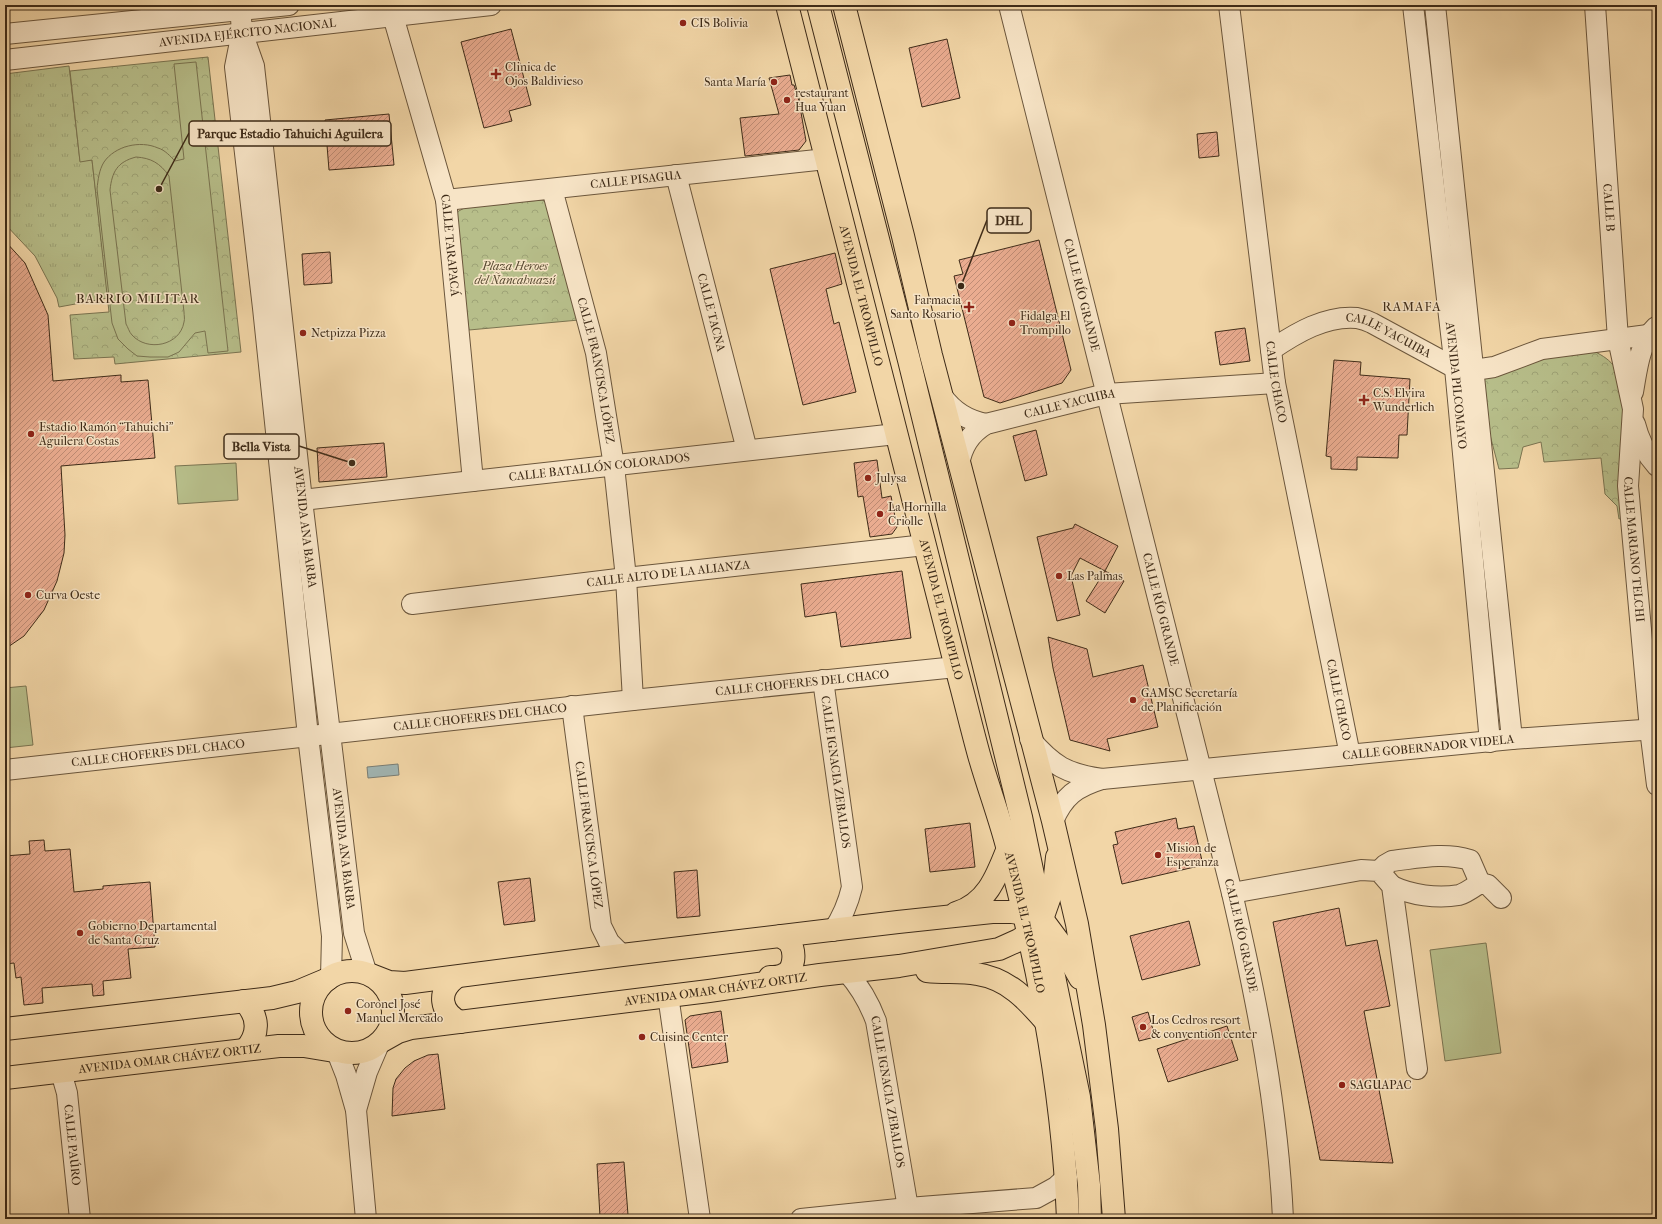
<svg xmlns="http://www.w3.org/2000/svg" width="1662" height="1224" viewBox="0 0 1662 1224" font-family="'IM FELL French Canon',serif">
<defs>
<pattern id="grass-tufts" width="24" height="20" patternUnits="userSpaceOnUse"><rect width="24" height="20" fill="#b7be8a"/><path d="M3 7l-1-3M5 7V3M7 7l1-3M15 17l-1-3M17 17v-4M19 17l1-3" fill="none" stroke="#9ea376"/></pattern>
<pattern id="park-crowns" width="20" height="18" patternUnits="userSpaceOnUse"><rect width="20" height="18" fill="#b7be8a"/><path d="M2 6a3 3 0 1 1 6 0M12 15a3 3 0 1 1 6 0" fill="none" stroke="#9ea376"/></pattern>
<pattern id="building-hatch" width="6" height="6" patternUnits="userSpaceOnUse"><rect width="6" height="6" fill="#eaac90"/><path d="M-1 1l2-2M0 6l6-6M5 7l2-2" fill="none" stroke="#bf8c75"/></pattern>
</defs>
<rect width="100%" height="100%" fill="#f2d6a7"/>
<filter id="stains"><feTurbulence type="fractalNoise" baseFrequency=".005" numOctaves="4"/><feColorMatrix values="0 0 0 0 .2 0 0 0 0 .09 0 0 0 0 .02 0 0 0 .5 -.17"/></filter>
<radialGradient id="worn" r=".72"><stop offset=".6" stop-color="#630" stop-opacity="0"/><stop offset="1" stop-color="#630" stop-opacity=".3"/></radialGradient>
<!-- grass -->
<path fill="url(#grass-tufts)" stroke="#7a7451" d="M 69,66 L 80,161 L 92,160 L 108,298 L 59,307 L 57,298 L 35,256 L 5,224 L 5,74 Z"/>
<!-- park -->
<g fill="url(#park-crowns)" stroke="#7a7451">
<path d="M 208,57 L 241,352 L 115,364 L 114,357 L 74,359 L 70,315 L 109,312 L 92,160 L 80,162 L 70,71 Z"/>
<path d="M 542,200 L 549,202 L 579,320 L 469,330 L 455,224 L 457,212 L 468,206 Z"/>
<path d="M 1589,349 C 1612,359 1618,367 1625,392 L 1625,517 L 1619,519 L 1617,506 L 1605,494 L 1601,458 L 1544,462 L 1541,442 L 1523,447 L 1518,468 L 1499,469 L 1490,435 L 1484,377 L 1536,357 Z"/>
</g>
<!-- pitch -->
<g fill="#b7be8a" stroke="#7a7451" fill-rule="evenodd">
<path d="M 196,62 L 228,351 L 208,353 L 205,331 L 195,333 L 179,352 L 168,357 L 150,357 L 137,356 L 128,349 L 118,339 L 112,323 L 97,189 C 98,180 99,170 104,162 C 115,146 140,140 158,148 C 165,150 170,156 175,161 L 184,159 L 174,64 ZM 136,157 C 151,158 160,163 169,176 L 184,312 C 184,315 185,319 184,322 C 180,346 147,352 132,335 C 129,332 128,327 126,324 L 110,190 C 112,172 117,162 136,157 Z"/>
<path d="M 236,463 L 238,500 L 178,504 L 175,466 Z"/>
<path d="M 26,686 L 33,745 L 5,748 L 5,688 Z"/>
<path d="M 1486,943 L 1501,1053 L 1445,1061 L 1430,950 Z"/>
</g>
<!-- water -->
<path fill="#a1b6b4" stroke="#797e76" d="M 398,764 L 399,775 L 368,778 L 367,767 Z"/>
<!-- building -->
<g fill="url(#building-hatch)" stroke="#3e2b18">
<path d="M 511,29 L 531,105 L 509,111 L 512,121 L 484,128 L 461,42 Z"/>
<path d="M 947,39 L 960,98 L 922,107 L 909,48 Z"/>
<path d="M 790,75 L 792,85 L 794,85 L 799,101 L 806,141 L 799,150 L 745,156 L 740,118 L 779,114 L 769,78 Z"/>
<path d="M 389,114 L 394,165 L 329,170 L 325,120 Z"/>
<path d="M 1217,132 L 1219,156 L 1199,158 L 1197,134 Z"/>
<path d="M 1039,240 L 1071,370 L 1062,383 L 1000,403 L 984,397 L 954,276 L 963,274 L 959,260 Z"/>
<path d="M 5,241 L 25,263 L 48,315 L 53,381 L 121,375 L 121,382 L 148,380 L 155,458 L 61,466 L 65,535 L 64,553 L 57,581 L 44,610 L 24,636 L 5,649 Z"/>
<path d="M 330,252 L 332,283 L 304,285 L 302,254 Z"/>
<path d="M 835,253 L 842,284 L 826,289 L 834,324 L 839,322 L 856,392 L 803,405 L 770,269 Z"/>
<path d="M 1245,328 L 1250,361 L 1220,365 L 1215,332 Z"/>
<path d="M 1334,360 L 1361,362 L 1360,375 L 1410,379 L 1407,435 L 1399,435 L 1398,458 L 1357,457 L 1357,470 L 1331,469 L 1331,457 L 1326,456 Z"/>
<path d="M 1036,430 L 1047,475 L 1025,481 L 1013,436 Z"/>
<path d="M 384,443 L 387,477 L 319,482 L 317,448 Z"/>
<path d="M 877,460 L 882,498 L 891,496 L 897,527 L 892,534 L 870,537 L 863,496 L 858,497 L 854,463 Z"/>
<path d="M 1075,524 L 1118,546 L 1105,571 L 1080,558 L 1071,576 L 1080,615 L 1057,621 L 1037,537 L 1073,528 Z"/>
<path d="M 902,571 L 911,638 L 841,647 L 836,612 L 805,617 L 801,584 Z"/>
<path d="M 1105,571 L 1124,581 L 1105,613 L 1086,601 Z"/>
<path d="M 1048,637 L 1087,649 L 1093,677 L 1143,665 L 1158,727 L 1107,739 L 1110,751 L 1070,740 L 1053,668 Z"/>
<path d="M 1176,818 L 1178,829 L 1194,826 L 1203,865 L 1122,884 L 1113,845 L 1118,844 L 1115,832 Z"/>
<path d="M 970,823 L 975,867 L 930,872 L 925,829 Z"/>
<path d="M 44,840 L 45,851 L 70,849 L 74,892 L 103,889 L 103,886 L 150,882 L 155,947 L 128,949 L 131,978 L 103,981 L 104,995 L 93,996 L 92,984 L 42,988 L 43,1003 L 24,1005 L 21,977 L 16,978 L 14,963 L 5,964 L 5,856 L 30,854 L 29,841 Z"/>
<path d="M 697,870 L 700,916 L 677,918 L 674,872 Z"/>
<path d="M 530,878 L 535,921 L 504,925 L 498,882 Z"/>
<path d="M 1339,908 L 1346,946 L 1377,940 L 1390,1006 L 1364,1011 L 1393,1163 L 1320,1160 L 1273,922 Z"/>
<path d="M 1189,921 L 1200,965 L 1142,980 L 1130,936 Z"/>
<path d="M 721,1011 L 728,1062 L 692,1068 L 685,1020 L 690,1016 Z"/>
<path d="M 1148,1012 L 1155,1037 L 1139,1041 L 1132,1017 Z"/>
<path d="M 1227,1026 L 1238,1060 L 1168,1082 L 1157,1049 Z"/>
<path d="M 438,1054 L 445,1109 L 392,1116 L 393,1088 L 396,1079 L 405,1068 L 414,1061 L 428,1055 Z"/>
<path d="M 624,1162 L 628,1215 L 600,1217 L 597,1164 Z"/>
</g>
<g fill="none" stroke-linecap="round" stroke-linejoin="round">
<!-- minor casing -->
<g stroke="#6b563c" stroke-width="22">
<g id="minor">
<path id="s1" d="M 240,5 L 242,32 L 254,66 L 302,500 L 354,933 L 367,974"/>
<path id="s2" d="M 1009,5 L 1232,893 C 1257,1001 1278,1108 1283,1219"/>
<path id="s3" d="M 1229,5 L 1275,383 L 1350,755"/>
<path id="s4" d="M 1413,5 L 1455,368 L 1490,742"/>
<path d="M 1435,5 L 1512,739"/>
<path id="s5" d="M 1595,5 L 1618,339 L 1633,409 L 1628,486 L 1650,729 L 1657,785"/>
<path id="s6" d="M 393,16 L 446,200 L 473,481"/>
<path d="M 242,32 L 235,67 L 263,308 L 308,736 L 332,936 L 331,977"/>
<path d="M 5,34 L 289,5"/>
<path id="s7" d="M 5,60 L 491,5"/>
<path id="s8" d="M 676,175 L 747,450"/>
<path id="s9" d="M 552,189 L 596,353 L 614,466 L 626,578 L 633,700"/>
<path id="s10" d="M 446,200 L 826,159"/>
<path id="s11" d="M 1271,350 C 1296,333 1326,315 1357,318 C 1362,319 1368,321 1372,323 L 1455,368 L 1474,370 L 1494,367 L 1542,349 L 1648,335"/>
<path d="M 1633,392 C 1637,370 1639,343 1656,327"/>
<path d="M 942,396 C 954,412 967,420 986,424"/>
<path d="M 1635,424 C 1639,440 1646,454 1657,466"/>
<path id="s12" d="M 959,465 C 962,446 970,434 986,424 L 1106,394 L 1275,383"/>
<path id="s13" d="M 302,500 L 896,434"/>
<path id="s14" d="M 412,604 L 626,578 L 925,545"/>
<path id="s15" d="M 823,680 L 852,887 C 848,904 843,916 833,931"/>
<path id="s16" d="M 572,706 L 601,926 L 609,942 L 622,955"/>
<path d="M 1030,739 C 1053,766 1067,774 1102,779"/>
<path id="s17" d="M 5,770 L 633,700 L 956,667"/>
<path id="s18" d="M 1053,821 C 1064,796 1076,787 1102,779 L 1512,739 L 1657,729"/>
<path d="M 1379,871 L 1385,865 L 1392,861 C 1418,858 1444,852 1470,860 L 1480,883"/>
<path d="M 1392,886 C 1411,895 1437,899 1459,895 C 1466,893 1474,887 1480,883 L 1488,885 L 1501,898"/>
<path d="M 1232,893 L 1361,870 L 1379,871 L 1392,886 L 1417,1069"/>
<path id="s19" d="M 847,972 C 861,988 869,1002 876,1021 L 908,1208 L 907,1219"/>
<path d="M 668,995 L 700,1219"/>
<path d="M 337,1052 L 346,1075 L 356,1110 L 366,1219"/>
<path id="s20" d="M 61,1072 L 67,1093 L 80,1219"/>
<path d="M 356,1110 L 367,1072 L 379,1044"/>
<path d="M 801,1219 L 908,1208 L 1036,1198 L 1056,1187 L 1067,1177"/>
</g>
</g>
<!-- major casing -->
<g stroke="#3e2b18" stroke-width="24">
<g id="major">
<path id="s21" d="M 787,5 L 956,667 C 964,696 971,726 979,755 C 988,787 1000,818 1008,850 C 1040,971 1063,1094 1068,1219"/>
<path d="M 818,5 L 909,360 L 1021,817 L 1079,1097 L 1089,1185 L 1090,1219"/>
<path d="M 844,5 L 903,236 L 931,355 L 1053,821 L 1077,924 L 1094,1025 L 1107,1129 L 1114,1219"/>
<path d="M 956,913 C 987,904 997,876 1008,848"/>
<circle cx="352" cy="1012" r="41"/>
<path d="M 927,971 C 944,973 961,971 977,974 C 1009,979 1027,1000 1047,1023"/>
<path d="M 371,975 L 389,982 L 405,983 L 622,955 L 898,922 L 992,912 L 1012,912 L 1032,915 L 1042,919 L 1062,946 L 1080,978"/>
<path d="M 770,977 C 774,977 779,977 783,975 C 795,971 796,951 789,942 C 787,940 783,938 781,936"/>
<path d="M 455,978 C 437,992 440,1012 460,1022"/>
<path d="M 244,1001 C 259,1016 260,1033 246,1049"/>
<path d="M 5,1029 L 272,998 L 297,992 L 328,979"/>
<path id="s22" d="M 382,1041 L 398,1032 L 411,1028 L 709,991 L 820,975 L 899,966 L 999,949 L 1019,940 L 1028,934 L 1042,919 L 1054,885 L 1057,857"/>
<path id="s23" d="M 5,1078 L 279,1046 L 304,1046 L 334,1051"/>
</g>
</g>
<!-- minor -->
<use href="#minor" stroke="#f7e4c6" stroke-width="20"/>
<!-- major -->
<use href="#major" stroke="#f2d6a7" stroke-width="22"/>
</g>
<!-- markers -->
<g fill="#8f2418" stroke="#f7e4c6" stroke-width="1.5">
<circle cx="683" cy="23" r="4"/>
<path d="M494 68h4v4h4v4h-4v4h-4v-4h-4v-4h4z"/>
<circle cx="774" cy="82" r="4"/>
<circle cx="787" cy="100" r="4"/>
<path d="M967 301h4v4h4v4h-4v4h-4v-4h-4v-4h4z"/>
<circle cx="1012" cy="323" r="4"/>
<circle cx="303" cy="333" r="4"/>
<path d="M1362 394h4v4h4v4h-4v4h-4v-4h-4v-4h4z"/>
<circle cx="31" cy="434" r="4"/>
<circle cx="868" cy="478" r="4"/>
<circle cx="880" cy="514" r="4"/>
<circle cx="1059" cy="576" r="4"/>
<circle cx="28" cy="595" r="4"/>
<circle cx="1133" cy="700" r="4"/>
<circle cx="1158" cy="855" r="4"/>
<circle cx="80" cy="933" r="4"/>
<circle cx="348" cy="1011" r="4"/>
<circle cx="1143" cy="1027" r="4"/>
<circle cx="642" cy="1037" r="4"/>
<circle cx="1342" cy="1085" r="4"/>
</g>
<g text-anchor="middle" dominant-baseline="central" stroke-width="3" stroke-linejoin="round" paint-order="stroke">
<!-- poi labels -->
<g font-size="12" fill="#3e2b18" stroke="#f7e4c6" text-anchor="start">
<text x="691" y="23">CIS Bolivia</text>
<text x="505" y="67">Clinica de<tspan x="505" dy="14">Ojos Baldivieso</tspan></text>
<text x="766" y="82" text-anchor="end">Santa María</text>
<text x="795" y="93">restaurant<tspan x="795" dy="14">Hua Yuan</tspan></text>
<text x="961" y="300" text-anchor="end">Farmacia<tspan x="961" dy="14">Santo Rosario</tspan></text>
<text x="1020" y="316">Fidalga El<tspan x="1020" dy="14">Trompillo</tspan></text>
<text x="311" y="333">Netpizza Pizza</text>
<text x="1373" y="393">C.S. Elvira<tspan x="1373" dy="14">Wunderlich</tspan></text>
<text x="39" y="427">Estadio Ramón “Tahuichi”<tspan x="39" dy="14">Aguilera Costas</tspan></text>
<text x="876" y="478">Julysa</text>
<text x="888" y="507">La Hornilla<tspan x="888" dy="14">Criolle</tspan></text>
<text x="1067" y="576">Las Palmas</text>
<text x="36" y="595">Curva Oeste</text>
<text x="1141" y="693">GAMSC Secretaría<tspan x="1141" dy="14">de Planificación</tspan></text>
<text x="1166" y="848">Mision de<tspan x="1166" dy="14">Esperanza</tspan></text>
<text x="88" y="926">Gobierno Departamental<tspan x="88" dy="14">de Santa Cruz</tspan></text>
<text x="356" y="1004">Coronel José<tspan x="356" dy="14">Manuel Mercado</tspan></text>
<text x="1151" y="1020">Los Cedros resort<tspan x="1151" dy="14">&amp; convention center</tspan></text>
<text x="650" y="1037">Cuisine Center</text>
<text x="1350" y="1085">SAGUAPAC</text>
</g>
<!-- street labels -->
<g font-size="12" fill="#3e2b18" stroke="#f7e4c6">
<text stroke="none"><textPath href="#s7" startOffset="244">AVENIDA EJÉRCITO NACIONAL</textPath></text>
<text stroke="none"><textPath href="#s10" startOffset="191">CALLE PISAGUA</textPath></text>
<text stroke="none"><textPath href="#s5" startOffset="203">CALLE B</textPath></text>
<text stroke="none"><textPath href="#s6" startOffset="237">CALLE TARAPACÁ</textPath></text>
<text stroke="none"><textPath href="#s2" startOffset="299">CALLE RÍO GRANDE</textPath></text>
<text stroke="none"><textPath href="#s21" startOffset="300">AVENIDA EL TROMPILLO</textPath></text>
<text stroke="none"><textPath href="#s8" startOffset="142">CALLE TACNA</textPath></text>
<text stroke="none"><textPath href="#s11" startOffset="129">CALLE YACUIBA</textPath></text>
<text stroke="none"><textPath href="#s9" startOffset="187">CALLE FRANCISCA LÓPEZ</textPath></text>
<text stroke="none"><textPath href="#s3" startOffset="380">CALLE CHACO</textPath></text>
<text stroke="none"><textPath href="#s4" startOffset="383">AVENIDA PILCOMAYO</textPath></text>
<text stroke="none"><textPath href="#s12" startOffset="137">CALLE YACUIBA</textPath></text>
<text stroke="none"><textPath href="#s13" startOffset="299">CALLE BATALLÓN COLORADOS</textPath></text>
<text stroke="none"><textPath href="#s1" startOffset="527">AVENIDA ANA BARBA</textPath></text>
<text stroke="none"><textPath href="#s5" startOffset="547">CALLE MARIANO TELCHI</textPath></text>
<text stroke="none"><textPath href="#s14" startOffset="258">CALLE ALTO DE LA ALIANZA</textPath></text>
<text stroke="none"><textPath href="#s2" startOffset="623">CALLE RÍO GRANDE</textPath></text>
<text stroke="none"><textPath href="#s21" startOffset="624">AVENIDA EL TROMPILLO</textPath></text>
<text stroke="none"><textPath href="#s17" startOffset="802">CALLE CHOFERES DEL CHACO</textPath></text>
<text stroke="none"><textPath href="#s3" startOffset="704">CALLE CHACO</textPath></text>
<text stroke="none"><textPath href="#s17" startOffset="478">CALLE CHOFERES DEL CHACO</textPath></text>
<text stroke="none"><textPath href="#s18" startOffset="395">CALLE GOBERNADOR VIDELA</textPath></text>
<text stroke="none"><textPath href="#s17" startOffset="154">CALLE CHOFERES DEL CHACO</textPath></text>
<text stroke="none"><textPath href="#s15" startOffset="93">CALLE IGNACIA ZEBALLOS</textPath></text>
<text stroke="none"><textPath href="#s16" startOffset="130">CALLE FRANCISCA LÓPEZ</textPath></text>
<text stroke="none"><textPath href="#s1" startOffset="851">AVENIDA ANA BARBA</textPath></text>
<text stroke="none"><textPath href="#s21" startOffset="948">AVENIDA EL TROMPILLO</textPath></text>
<text stroke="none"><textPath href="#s2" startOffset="959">CALLE RÍO GRANDE</textPath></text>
<text stroke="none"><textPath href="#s22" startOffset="339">AVENIDA OMAR CHÁVEZ ORTIZ</textPath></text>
<text stroke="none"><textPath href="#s23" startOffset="166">AVENIDA OMAR CHÁVEZ ORTIZ</textPath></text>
<text stroke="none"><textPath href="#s19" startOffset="129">CALLE IGNACIA ZEBALLOS</textPath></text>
<text stroke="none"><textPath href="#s20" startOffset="74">CALLE PAÚRO</textPath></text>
</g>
<!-- park labels -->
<g font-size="12" font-style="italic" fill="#56482f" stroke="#f7e4c6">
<text x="515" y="266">Plaza Heroes<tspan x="515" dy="14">del Ñancahuazú</tspan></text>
</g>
<!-- neighbourhood labels -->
<g font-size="13" letter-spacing="1" fill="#3e2b18" stroke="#f7e4c6">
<text x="138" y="298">BARRIO MILITAR</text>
<text x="1412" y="306">RAMAFA</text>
</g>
</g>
<!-- callouts -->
<path fill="none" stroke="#3e2b18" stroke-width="1.5" d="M159 189L189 133M961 286L987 220M352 463L299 446"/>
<g fill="#3e2b18" stroke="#f7e4c6" stroke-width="1.5">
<circle cx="159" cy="189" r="4"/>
<circle cx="961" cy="286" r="4"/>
<circle cx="352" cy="463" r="4"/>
</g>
<g fill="#f7e4c6" stroke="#3e2b18" stroke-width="1.5">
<rect x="189" y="121" width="202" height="25" rx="4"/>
<rect x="987" y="208" width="44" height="25" rx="4"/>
<rect x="224" y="434" width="75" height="25" rx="4"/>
</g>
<g font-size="13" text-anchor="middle" font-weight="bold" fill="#3e2b18">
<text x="290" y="138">Parque Estadio Tahuichi Aguilera</text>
<text x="1009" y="225">DHL</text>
<text x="261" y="451">Bella Vista</text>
</g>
<!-- margin -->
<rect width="1662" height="1224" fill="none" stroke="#f2d6a7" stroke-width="20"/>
<rect x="6" y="6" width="1650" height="1212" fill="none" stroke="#3e2b18" stroke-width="2"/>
<rect x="10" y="10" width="1642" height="1204" fill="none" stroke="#3e2b18"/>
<rect width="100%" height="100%" filter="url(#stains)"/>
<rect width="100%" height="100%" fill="url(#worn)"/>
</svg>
